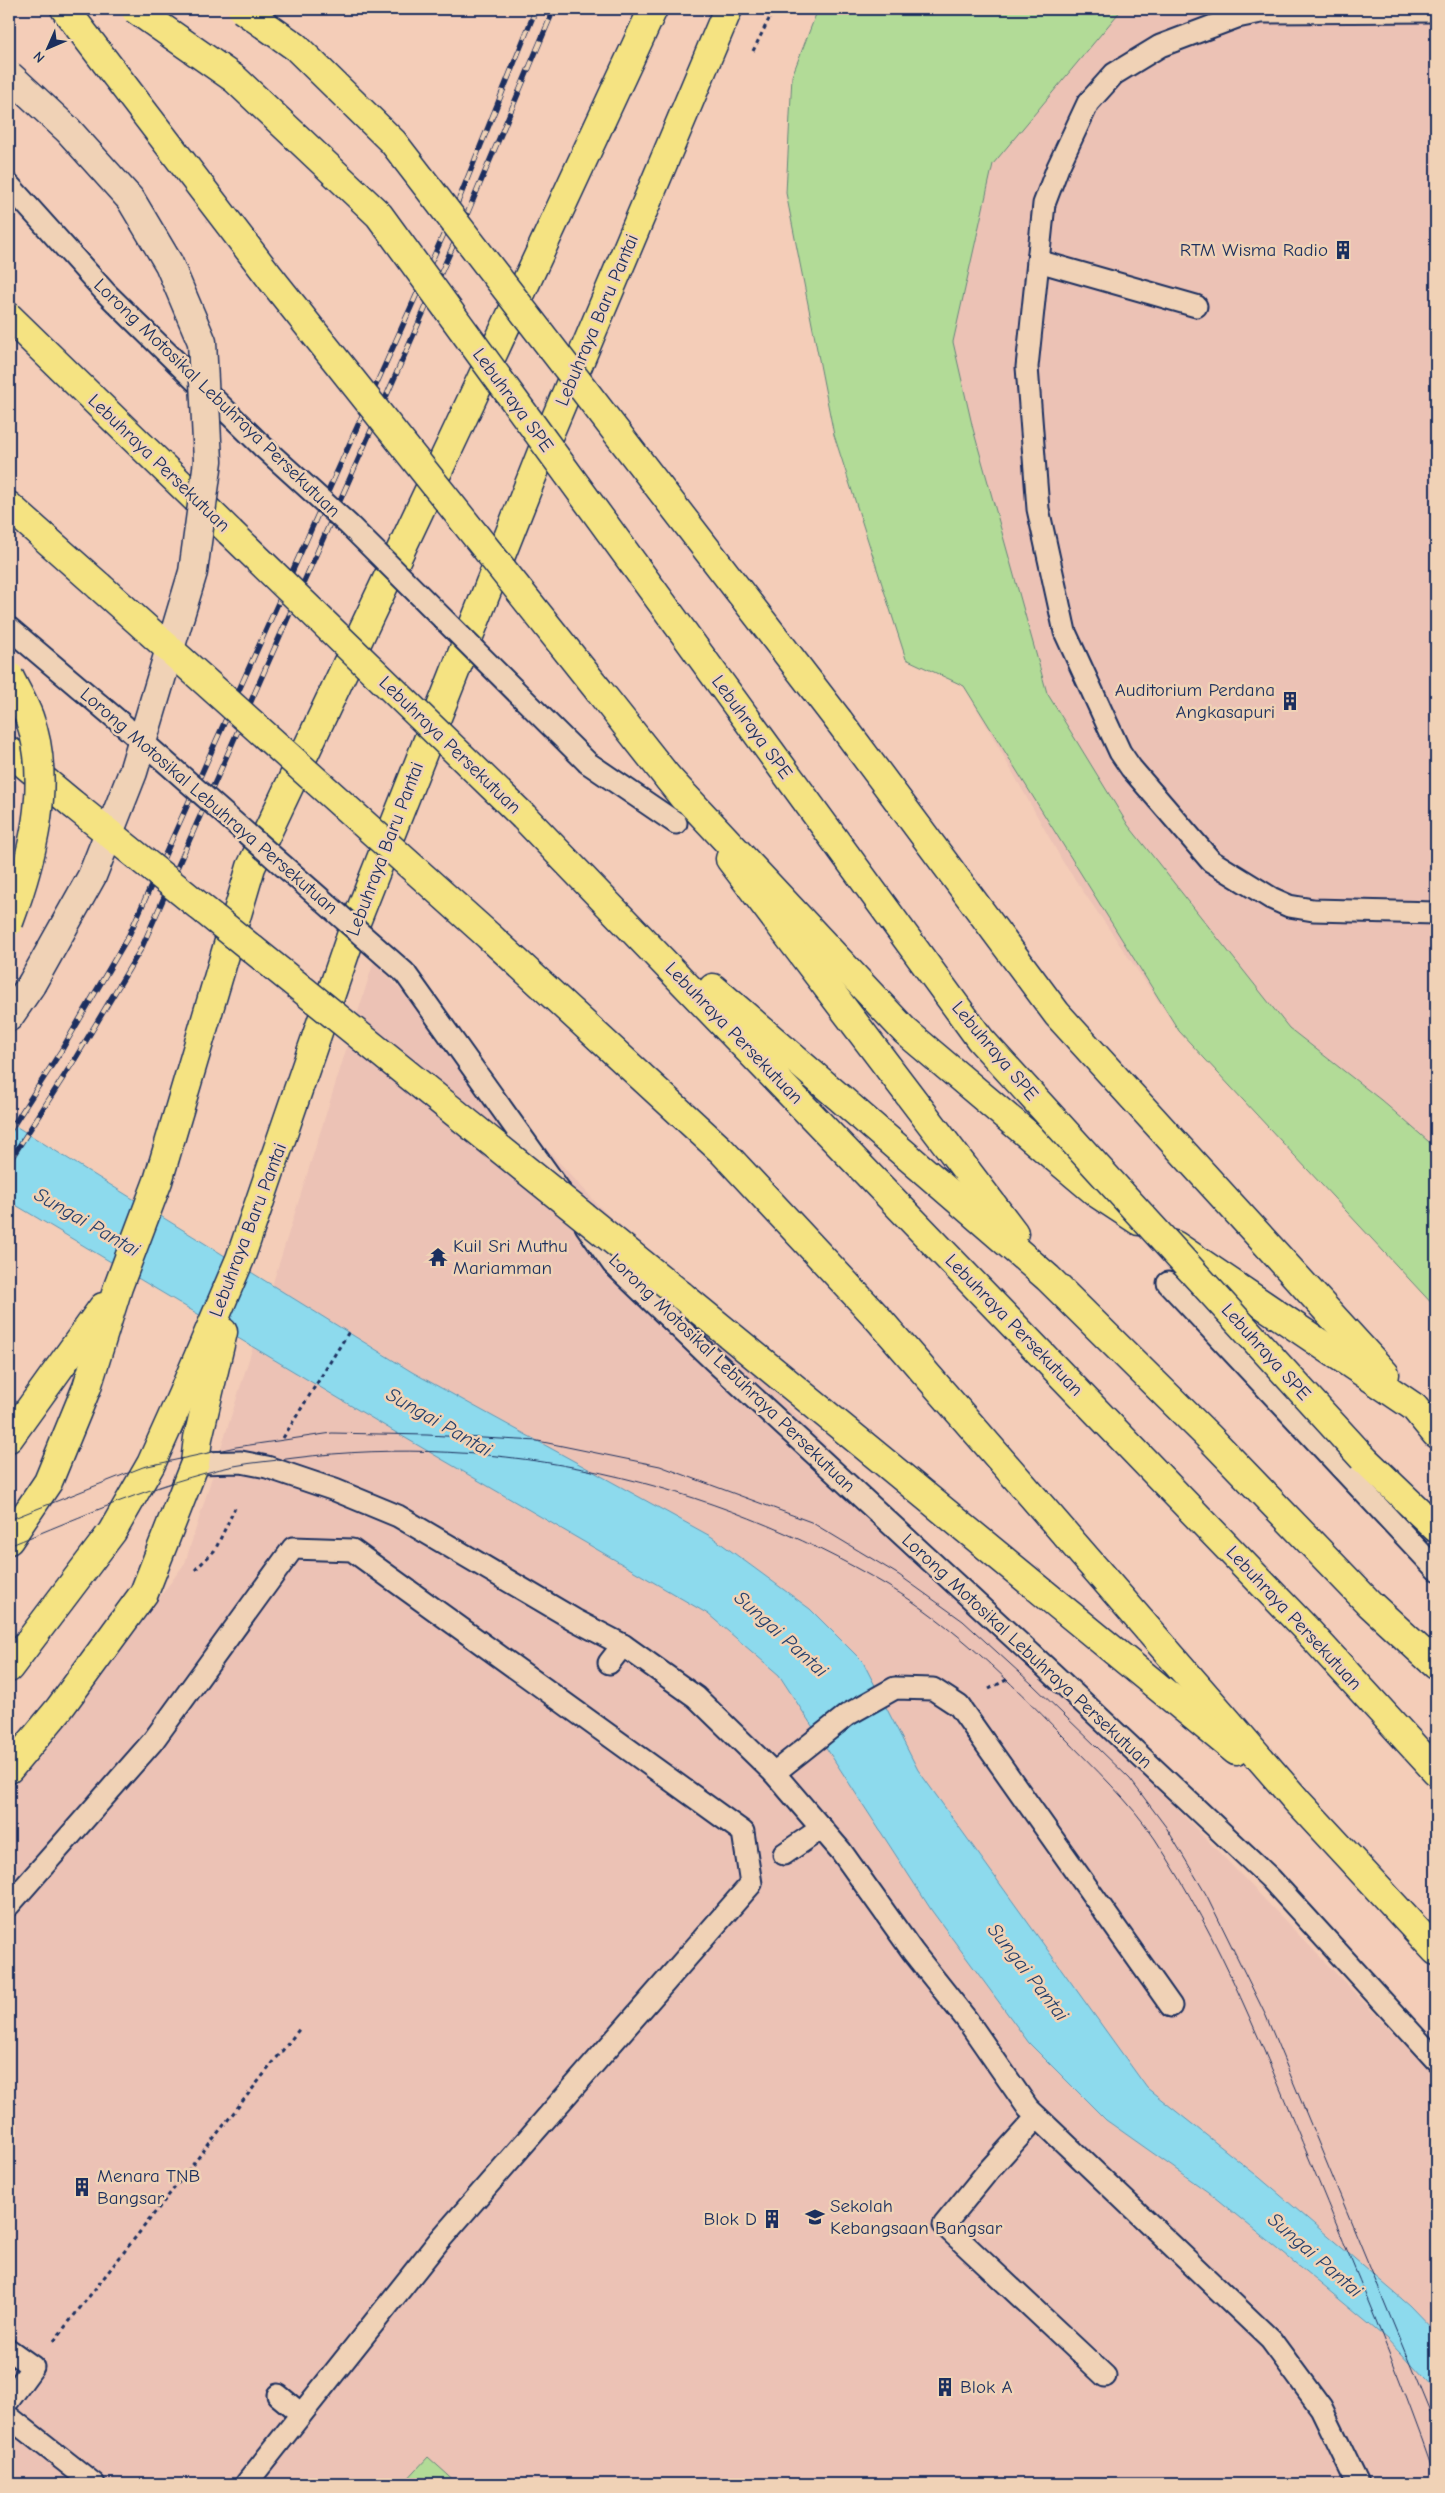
<svg xmlns="http://www.w3.org/2000/svg" width="1445" height="2493" viewBox="0 0 1445 2493" font-family="'Comic Neue',sans-serif">
<rect width="100%" height="100%" fill="#f4cdb8"/>
<filter id="ink" filterUnits="userSpaceOnUse"><feTurbulence type="fractalNoise" baseFrequency=".02" numOctaves="2"/><feDisplacementMap in="SourceGraphic" scale="10" xChannelSelector="R" yChannelSelector="G"/><feConvolveMatrix kernelMatrix="1 2 1 2 8 2 1 2 1" color-interpolation-filters="sRGB"/></filter>
<g filter="url(#ink)">
<!-- built -->
<g fill="#ecc2b5">
<path d="M 818,9 L 1436,9 L 1436,1308 L 1179,1031 L 1063,862 L 964,686 L 906,659 L 834,435 L 786,193 L 792,76 Z"/>
<path d="M 9,818 L 40,845 L 9,891 Z"/>
<path d="M 374,961 L 681,1295 L 1436,2077 L 1436,2484 L 9,2484 L 9,1790 L 46,1751 L 185,1563 Z"/>
</g>
<!-- green -->
<g fill="#b2db97" stroke="#66857a">
<path d="M 818,9 L 1122,9 L 993,164 L 953,342 L 973,429 L 1047,693 L 1128,825 L 1289,1028 L 1381,1100 L 1436,1148 L 1436,1206 L 1431,1212 L 1436,1220 L 1436,1308 L 1179,1031 L 964,686 L 906,659 L 834,435 L 786,193 L 792,76 Z"/>
<path d="M 428,2457 L 458,2484 L 403,2484 Z"/>
</g>
<!-- water -->
<path fill="#8ddaed" stroke="#5f96b4" d="M 9,1122 L 412,1372 L 712,1537 L 810,1609 L 863,1662 L 918,1770 L 1147,2088 L 1260,2178 L 1409,2305 L 1436,2333 L 1436,2392 L 1387,2339 L 1327,2289 L 1208,2192 L 1106,2120 L 1029,2043 L 932,1911 L 779,1675 L 708,1614 L 395,1432 L 9,1201 Z"/>
<g fill="none" stroke-linecap="round" stroke-linejoin="round">
<!-- service casing -->
<g stroke="#1b2f5e" stroke-width="25">
<g id="service">
<path d="M 1436,11 L 1261,12 L 1237,17 L 1160,46 L 1114,74 L 1088,103 L 1058,167 L 1044,204 L 1027,367 L 1038,509 L 1065,632 L 1120,752 L 1131,768 L 1211,861 L 1271,898 L 1289,906 L 1313,910 L 1436,913"/>
<path d="M 9,185 L 106,293 L 263,447"/>
<path d="M 1038,261 L 1196,306"/>
<path d="M 9,628 L 128,729"/>
<path d="M 588,763 L 676,823"/>
<path d="M 405,973 L 559,1189"/>
<path d="M 586,1226 L 613,1264 L 713,1360 L 1053,1674 L 1270,1878 L 1436,2060"/>
<path d="M 1168,1283 L 1436,1569"/>
<path d="M 195,1463 L 241,1462 L 267,1467 L 335,1490 L 398,1516 L 575,1620 L 623,1645 L 696,1697 L 774,1773 L 841,1851 L 913,1952 L 967,2020 L 1028,2108 L 1271,2340 L 1321,2408 L 1358,2484"/>
<path d="M 609,1663 L 623,1645"/>
<path d="M 774,1773 L 847,1715 L 895,1688 L 933,1689 L 959,1706 L 1171,2006"/>
<path d="M 784,1854 L 822,1828"/>
<path d="M 9,1905 L 153,1741 L 293,1548 L 352,1550 L 743,1832 L 751,1884 L 438,2242 L 246,2484"/>
<path d="M 1037,2117 L 988,2171 L 944,2225 L 1105,2376"/>
<path d="M 9,2350 L 33,2367 L 9,2400"/>
<path d="M 278,2395 L 301,2414"/>
<path d="M 9,2417 L 94,2484"/>
</g>
</g>
<!-- minor casing -->
<g stroke="#1b2f5e" stroke-width="31">
<path id="minor" d="M 9,1017 L 31,985"/>
</g>
<!-- trunk casing -->
<g stroke="#1b2f5e" stroke-width="31">
<g id="trunk">
<path d="M 65,9 L 272,280"/>
<path d="M 9,317 L 230,532"/>
<path d="M 9,506 L 99,586"/>
<path d="M 600,692 L 683,797"/>
<path d="M 9,751 L 74,805"/>
<path d="M 524,817 L 1306,1629 L 1436,1771"/>
<path d="M 730,859 L 1014,1233"/>
<path d="M 491,938 L 722,1151 L 875,1315 L 1297,1801 L 1436,1951"/>
<path d="M 713,988 L 1048,1278 L 1209,1437 L 1370,1604 L 1436,1665"/>
<path d="M 681,1295 L 1236,1751"/>
</g>
</g>
<!-- motorway casing -->
<g stroke="#1b2f5e" stroke-width="31">
<g id="motorway">
<path d="M 839,721 L 1057,1014 L 1385,1374"/>
<path d="M 668,778 L 905,1031 L 1098,1194 L 1139,1221"/>
<path d="M 1175,1245 L 1414,1407 L 1436,1434"/>
<path d="M 9,1438 L 103,1307"/>
<path d="M 1363,1458 L 1436,1528"/>
<path d="M 9,1540 L 48,1482 L 87,1387 L 118,1287 L 158,1181 L 251,867 L 457,431 L 653,9"/>
<path d="M 9,1668 L 112,1532 L 151,1464 L 182,1395 L 240,1259 L 354,927 L 547,439 L 728,9"/>
<path d="M 9,1769 L 59,1709 L 144,1593 L 195,1463 L 198,1438 L 223,1332"/>
</g>
</g>
<!-- path -->
<g stroke="#1b2f5e" stroke-width="3" stroke-dasharray="4 4" stroke-linecap="butt">
<path d="M 753,51 L 774,9"/>
<path d="M 283,1438 L 350,1330"/>
<path d="M 195,1570 L 215,1550 L 235,1508"/>
<path d="M 989,1689 L 1008,1679"/>
<path d="M 54,2341 L 301,2027"/>
</g>
<!-- service -->
<use href="#service" stroke="#f0d2b6" stroke-width="21"/>
<!-- minor -->
<use href="#minor" stroke="#f0d2b6" stroke-width="28"/>
<!-- trunk -->
<use href="#trunk" stroke="#f5e382" stroke-width="28"/>
<!-- motorway -->
<use href="#motorway" stroke="#f5e382" stroke-width="28"/>
<!-- tram -->
<g stroke="#1b2f5e" stroke-width="1">
<path d="M 9,1520 L 143,1467 L 236,1447 L 332,1433 L 427,1435 L 538,1441 L 660,1466 L 811,1522 L 899,1575 L 963,1621 L 1032,1684 L 1130,1779 L 1166,1827 L 1207,1896 L 1266,2016 L 1436,2427"/>
<path d="M 9,1546 C 83,1516 156,1483 234,1466 C 254,1462 274,1461 294,1458 C 499,1432 711,1481 888,1586 C 954,1625 1009,1681 1062,1735 C 1094,1768 1130,1801 1155,1839 C 1221,1939 1265,2053 1311,2163 C 1354,2268 1399,2371 1436,2479"/>
</g>
<!-- rail casing -->
<g stroke="#1b2f5e" stroke-width="5.5">
<g id="rail">
<path d="M 9,1132 L 61,1051 L 129,935 L 455,209 L 536,9"/>
<path d="M 9,1162 L 75,1059 L 142,947 L 468,212 L 554,9"/>
</g>
</g>
<!-- rail -->
<use href="#rail" stroke="#f0d2b6" stroke-width="4" stroke-dasharray="11" stroke-linecap="butt"/>
<!-- service-bridge casing -->
<g stroke="#1b2f5e" stroke-width="25" stroke-linecap="butt">
<g id="service-bridge">
<path d="M 263,447 L 349,525 L 588,763"/>
<path d="M 128,729 L 405,973"/>
</g>
</g>
<!-- minor-bridge casing -->
<g stroke="#1b2f5e" stroke-width="31" stroke-linecap="butt">
<path id="minor-bridge" d="M 9,75 L 68,130 L 131,200 L 169,264 L 202,342 L 208,461 L 193,572 L 133,772 L 92,876 L 31,985"/>
</g>
<!-- trunk-bridge casing -->
<g stroke="#1b2f5e" stroke-width="31" stroke-linecap="butt">
<g id="trunk-bridge">
<path d="M 272,280 L 600,692"/>
<path d="M 230,532 L 524,817"/>
<path d="M 99,586 L 491,938"/>
<path d="M 9,676 C 15,689 24,703 29,717 C 53,782 32,860 9,922"/>
<path d="M 74,805 L 681,1295"/>
</g>
</g>
<!-- motorway-bridge casing -->
<g stroke="#1b2f5e" stroke-width="31" stroke-linecap="butt">
<g id="motorway-bridge">
<path d="M 135,9 L 235,79 L 379,215 L 980,1039 L 1363,1458"/>
<path d="M 242,9 L 296,47 L 393,142 L 839,721"/>
</g>
</g>
<!-- service-bridge -->
<use href="#service-bridge" stroke="#f0d2b6" stroke-width="21"/>
<!-- minor-bridge -->
<use href="#minor-bridge" stroke="#f0d2b6" stroke-width="28"/>
<!-- trunk-bridge -->
<use href="#trunk-bridge" stroke="#f5e382" stroke-width="28"/>
<!-- motorway-bridge -->
<use href="#motorway-bridge" stroke="#f5e382" stroke-width="28"/>
</g>
</g>
<!-- icons -->
<defs>
<g id="building-bare" transform="scale(1.5)"><path d="M-4-6H4V6H1V3H-1V6H-4ZM-2.5-4.3h1.7v1.8h-1.7ZM.8-4.3h1.7v1.8H.8ZM-2.5-1h1.7V.8h-1.7ZM.8-1h1.7V.8H.8Z" fill="#1b2f5e" stroke="#f0d2b6" stroke-width="2.5" paint-order="stroke"/></g>
<g id="temple-bare" transform="scale(1.5)"><path d="M0-6L5-2H3V0L6.5 2.5H4V6H1.5V3h-3V6H-4V2.5H-6.5L-3 0V-2H-5Z" fill="#1b2f5e" stroke="#f0d2b6" stroke-width="2.5" paint-order="stroke"/></g>
<g id="school-bare" transform="scale(1.5)"><path d="M0-5L7-2L0 1L-7-2ZM-4 1L0 2.5L4 1V4Q0 6-4 4Z" fill="#1b2f5e" stroke="#f0d2b6" stroke-width="2.5" paint-order="stroke"/></g>
</defs>
<g fill-rule="evenodd">
<use href="#building-bare" x="1343" y="250"/>
<use href="#building-bare" x="1290" y="701"/>
<use href="#temple-bare" x="438" y="1257"/>
<use href="#building-bare" x="82" y="2187"/>
<use href="#school-bare" x="815" y="2217"/>
<use href="#building-bare" x="772" y="2219"/>
<use href="#building-bare" x="945" y="2387"/>
</g>
<g text-anchor="middle" dominant-baseline="central" stroke-width="5" stroke-linejoin="round" paint-order="stroke">
<!-- poi labels -->
<g font-size="19" fill="#1b2f5e" stroke="#f0d2b6" text-anchor="start">
<text x="1328" y="250" text-anchor="end">RTM Wisma Radio</text>
<text x="1275" y="690" text-anchor="end">Auditorium Perdana<tspan x="1275" dy="22">Angkasapuri</tspan></text>
<text x="453" y="1246">Kuil Sri Muthu<tspan x="453" dy="22">Mariamman</tspan></text>
<text x="97" y="2176">Menara TNB<tspan x="97" dy="22">Bangsar</tspan></text>
<text x="830" y="2206">Sekolah<tspan x="830" dy="22">Kebangsaan Bangsar</tspan></text>
<text x="757" y="2219" text-anchor="end">Blok D</text>
<text x="960" y="2387">Blok A</text>
</g>
<!-- street labels -->
<g font-size="19" fill="#1b2f5e" stroke="#f0d2b6">
<text transform="translate(597 320) rotate(-67)">Lebuhraya Baru Pantai</text>
<text transform="translate(217 398) rotate(44)">Lorong Motosikal Lebuhraya Persekutuan</text>
<text transform="translate(513 400) rotate(54)">Lebuhraya SPE</text>
<text transform="translate(159 463) rotate(44)">Lebuhraya Persekutuan</text>
<text transform="translate(752 727) rotate(54)">Lebuhraya SPE</text>
<text transform="translate(450 745) rotate(44)">Lebuhraya Persekutuan</text>
<text transform="translate(209 801) rotate(41)">Lorong Motosikal Lebuhraya Persekutuan</text>
<text transform="translate(385 849) rotate(-69)">Lebuhraya Baru Pantai</text>
<text transform="translate(734 1033) rotate(46)">Lebuhraya Persekutuan</text>
<text transform="translate(995 1051) rotate(50)">Lebuhraya SPE</text>
<text transform="translate(248 1230) rotate(-69)">Lebuhraya Baru Pantai</text>
<text transform="translate(1014 1325) rotate(46)">Lebuhraya Persekutuan</text>
<text transform="translate(1266 1352) rotate(48)">Lebuhraya SPE</text>
<text transform="translate(732 1373) rotate(44)">Lorong Motosikal Lebuhraya Persekutuan</text>
<text transform="translate(1294 1618) rotate(47)">Lebuhraya Persekutuan</text>
<text transform="translate(1027 1651) rotate(43)">Lorong Motosikal Lebuhraya Persekutuan</text>
</g>
<!-- water labels -->
<g font-size="20" font-style="italic" fill="#26406c" stroke="#f0d2b6">
<text transform="translate(87 1222) rotate(30)">Sungai Pantai</text>
<text transform="translate(439 1422) rotate(30)">Sungai Pantai</text>
<text transform="translate(781 1634) rotate(42)">Sungai Pantai</text>
<text transform="translate(1028 1972) rotate(52)">Sungai Pantai</text>
<text transform="translate(1315 2255) rotate(41)">Sungai Pantai</text>
</g>
</g>
<!-- margin -->
<rect width="1445" height="2493" fill="none" stroke="#f0d2b6" stroke-width="30"/>
<rect x="15" y="15" width="1415" height="2463" fill="none" stroke="#1b2f5e" stroke-width="2" filter="url(#ink)"/>
<!-- north arrow -->
<g transform="translate(48 48) rotate(225)" stroke="#f0d2b6" stroke-width="4" paint-order="stroke">
<path d="M0-4L9 19L0 12L-9 19Z" fill="#1b2f5e"/>
<text y="-8" font-size="14" font-weight="bold" text-anchor="middle" fill="#1b2f5e">N</text>
</g>
</svg>
